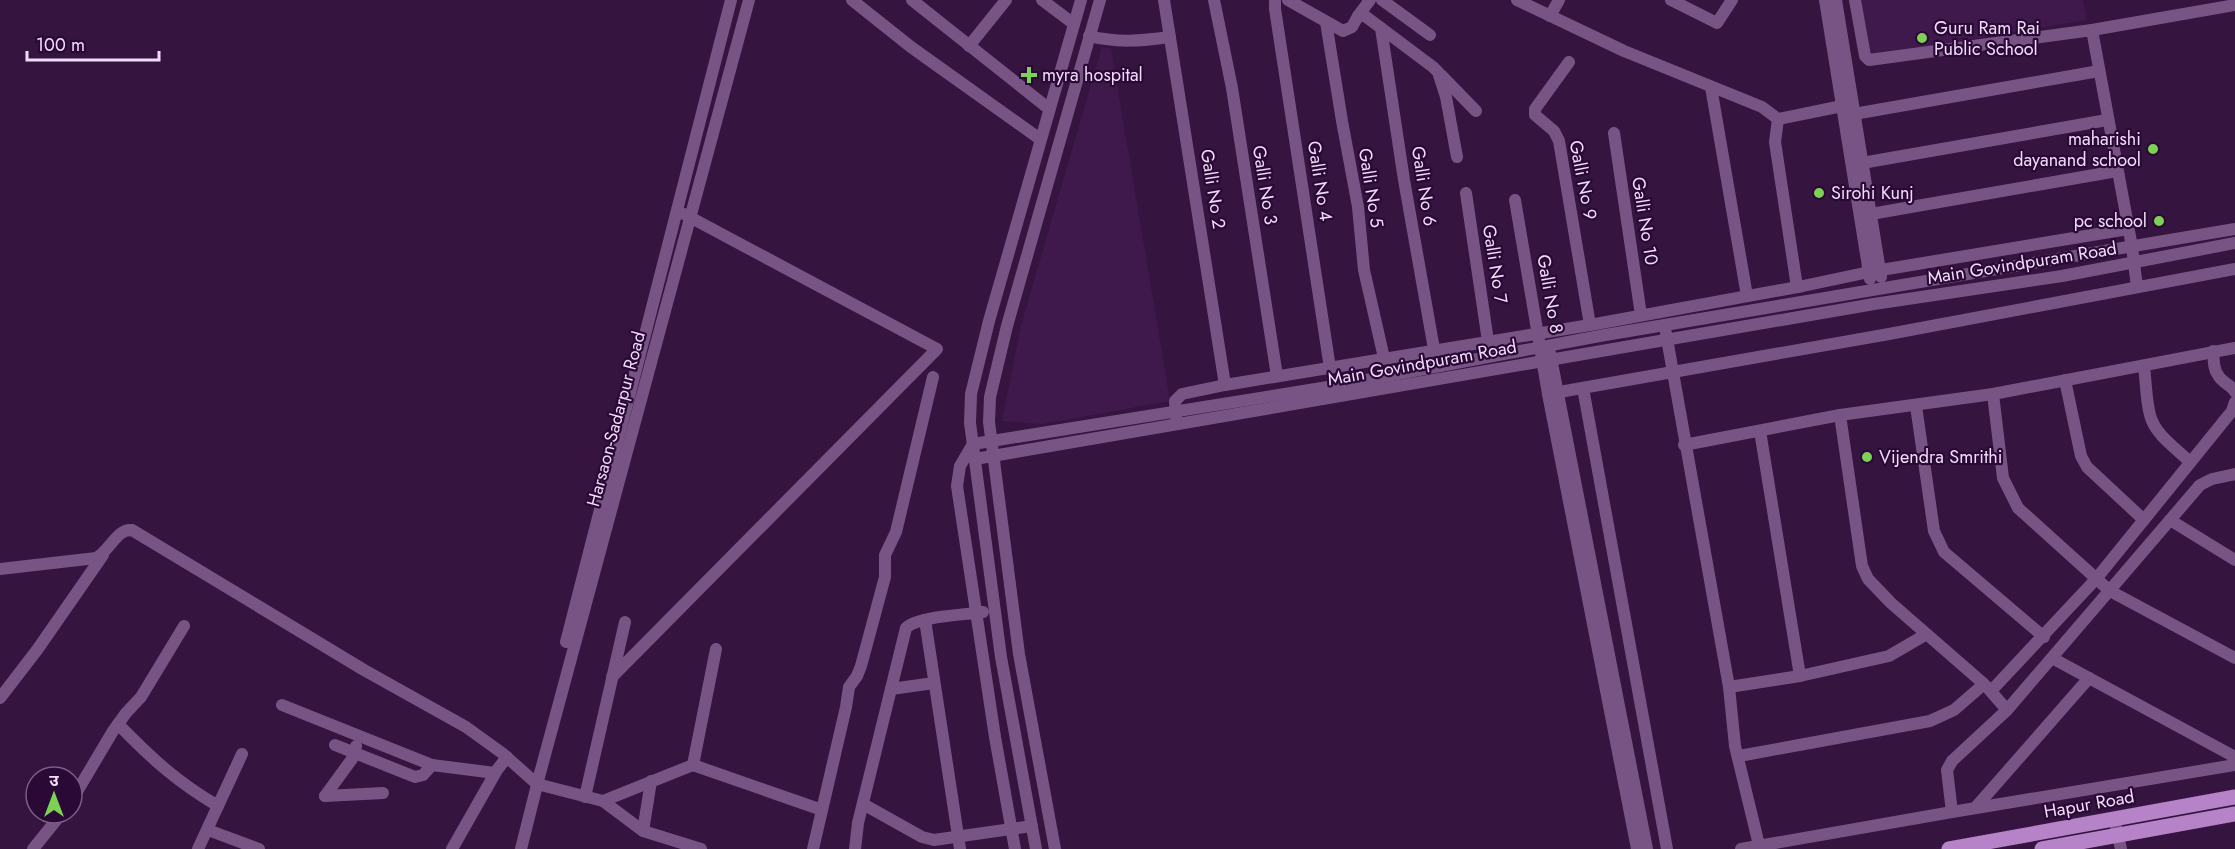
<svg xmlns="http://www.w3.org/2000/svg" width="2235" height="849" viewBox="0 0 2235 849" font-family="Jost,'Noto Sans Devanagari',sans-serif">
<rect width="100%" height="100%" fill="#351440"/>
<!-- built -->
<g fill="#3f194c">
<path d="M 1860,0 L 2083,0 L 2087,20 L 1870,56 Z"/>
<path d="M 1102,47 L 1111,49 L 1170,401 L 1042,424 L 1002,421 L 1021,325 Z"/>
</g>
<g fill="none" stroke-linecap="round" stroke-linejoin="round">
<!-- minor -->
<g stroke="#785485" stroke-width="12">
<path d="M 852,0 L 911,47 L 1040,139"/>
<path d="M 912,0 L 1048,108"/>
<path d="M 1042,0 L 1074,24"/>
<path d="M 1164,0 L 1225,385"/>
<path d="M 1214,0 L 1232,88 L 1277,376"/>
<path d="M 1275,0 L 1275,9 L 1330,368"/>
<path d="M 1288,0 L 1343,31 L 1352,27 L 1358,16 L 1365,16 L 1433,67 L 1438,72 L 1446,97 L 1457,157"/>
<path d="M 1382,0 L 1430,35"/>
<path d="M 1517,0 L 1624,51 L 1762,107 L 1778,119 L 1842,106"/>
<path d="M 1671,0 L 1717,23 L 1732,0"/>
<path d="M 1825,0 L 1870,279"/>
<path d="M 1836,0 L 1881,277"/>
<path d="M 1855,0 L 1865,56 L 1869,60 L 2092,30 L 2132,247 L 2137,287"/>
<path d="M 1358,16 L 1370,0"/>
<path d="M 1550,16 L 1559,0"/>
<path d="M 1326,22 L 1342,121 L 1358,207 L 1364,270 L 1384,358"/>
<path d="M 1381,28 L 1404,180 L 1434,349"/>
<path d="M 2092,30 L 2235,5"/>
<path d="M 1089,36 C 1117,43 1141,41 1170,37"/>
<path d="M 969,46 L 1006,0"/>
<path d="M 1569,62 L 1535,109 L 1535,115 L 1554,131 L 1559,141 L 1590,325"/>
<path d="M 1441,75 L 1476,111"/>
<path d="M 1711,87 L 1747,296"/>
<path d="M 1854,114 L 2099,71"/>
<path d="M 1778,119 L 1775,142 L 1797,287"/>
<path d="M 1614,133 L 1641,315"/>
<path d="M 1862,163 L 2107,120"/>
<path d="M 1466,193 L 1488,341"/>
<path d="M 1515,200 L 1548,394 L 1637,849"/>
<path d="M 1871,214 L 2117,171"/>
<path d="M 1666,333 L 1729,687 L 1735,746 L 1759,845"/>
<path d="M 2213,351 C 2214,359 2213,369 2218,375 C 2222,383 2232,385 2235,392"/>
<path d="M 1550,353 L 1647,849"/>
<path d="M 2144,366 C 2146,382 2146,400 2150,415 C 2155,435 2176,448 2190,462"/>
<path d="M 2065,380 L 2081,456 L 2087,467 L 2144,520"/>
<path d="M 1583,388 L 1667,849"/>
<path d="M 1548,394 L 1889,334 L 2235,269"/>
<path d="M 1993,394 L 2003,478 L 2018,508 L 2110,591 L 2235,658"/>
<path d="M 1916,406 L 1934,531 L 1944,552 L 2044,637"/>
<path d="M 1176,416 L 1175,401 L 1182,394 L 1225,385 L 1590,325 L 1803,286 L 1869,272 L 2128,229"/>
<path d="M 1760,431 L 1800,676"/>
<path d="M 1684,445 L 1840,415 L 1993,394 L 2235,348"/>
<path d="M 975,459 L 1874,304 L 2062,276 L 2235,243"/>
<path d="M 2170,520 L 2235,560"/>
<path d="M 0,569 L 96,558 C 109,552 117,528 132,530 L 364,670 L 466,727 L 502,753 L 537,784 L 603,801 L 643,831 L 701,849"/>
<path d="M 925,620 L 960,849"/>
<path d="M 566,642 L 731,0"/>
<path d="M 2052,658 L 2235,757"/>
<path d="M 612,677 L 937,349 L 684,214"/>
<path d="M 1729,687 L 1800,676 L 1889,656 L 1925,635"/>
<path d="M 891,689 L 934,683"/>
<path d="M 1991,691 L 2096,579 L 2232,411 L 2235,402"/>
<path d="M 0,698 L 37,650 L 103,555"/>
<path d="M 282,705 L 432,765"/>
<path d="M 2007,710 L 2200,485 L 2212,479 L 2235,474"/>
<path d="M 118,724 C 151,758 177,782 218,806"/>
<path d="M 335,745 L 415,777 L 423,775 L 432,765 L 495,773"/>
<path d="M 1739,756 L 1930,721 L 1954,710 L 1984,684 L 1891,603 L 1868,579 L 1862,566 L 1840,415"/>
<path d="M 693,765 L 822,810"/>
<path d="M 325,796 L 352,759 L 356,746"/>
<path d="M 325,796 L 383,793"/>
<path d="M 585,797 L 625,622"/>
<path d="M 72,800 L 113,731 L 126,713 L 141,697 L 184,626"/>
<path d="M 603,801 L 693,765 L 716,649"/>
<path d="M 863,804 L 922,837 L 934,840 L 1032,826"/>
<path d="M 1976,807 L 2089,678"/>
<path d="M 1952,812 L 2235,765"/>
<path d="M 2116,827 L 2121,849"/>
<path d="M 208,830 L 259,849"/>
<path d="M 643,831 L 651,781"/>
<path d="M 33,849 L 62,813"/>
<path d="M 198,849 L 242,754"/>
<path d="M 452,849 L 497,770 L 507,757"/>
<path d="M 521,849 L 539,777 L 749,0"/>
<path d="M 813,849 L 846,707 L 849,687 L 857,676 L 861,666 L 885,577 L 885,555 L 896,532 L 933,377"/>
<path d="M 855,849 L 858,823 L 906,628 C 917,616 966,615 983,612"/>
<path d="M 1015,849 L 995,737 L 957,486 L 960,466 L 973,444 L 1334,386 L 1605,335 L 2235,229"/>
<path d="M 1036,849 L 1001,657 L 970,423 L 971,394 L 989,321 L 1081,0"/>
<path d="M 1055,849 L 1019,654 L 989,422 L 990,397 L 1007,326 L 1100,0"/>
<path d="M 1741,849 L 1952,812 L 1947,770 L 1952,761 L 2007,710 L 1987,687"/>
</g>
<!-- major -->
<g stroke="#b683c9" stroke-width="15">
<path d="M 1949,849 L 2235,797"/>
<path d="M 2042,849 L 2235,814"/>
</g>
</g>
<!-- markers -->
<g fill="#7dd154" stroke="#2b0936" stroke-width="2">
<circle cx="1922" cy="38" r="6"/>
<path d="M1026 66h6v6h6v6h-6v6h-6v-6h-6v-6h6z"/>
<circle cx="2153" cy="149" r="6"/>
<circle cx="1819" cy="193" r="6"/>
<circle cx="2159" cy="221" r="6"/>
<circle cx="1867" cy="457" r="6"/>
</g>
<g text-anchor="middle" dominant-baseline="central" stroke-width="4.5" stroke-linejoin="round" paint-order="stroke">
<!-- poi labels -->
<g font-size="18" fill="#f1ddf9" stroke="#2b0936" text-anchor="start">
<text x="1934" y="28">Guru Ram Rai<tspan x="1934" dy="21">Public School</tspan></text>
<text x="1042" y="75">myra hospital</text>
<text x="2141" y="139" text-anchor="end">maharishi<tspan x="2141" dy="21">dayanand school</tspan></text>
<text x="1831" y="193">Sirohi Kunj</text>
<text x="2147" y="221" text-anchor="end">pc school</text>
<text x="1879" y="457">Vijendra Smrithi</text>
</g>
<!-- street labels -->
<g font-size="18" fill="#f1ddf9" stroke="#2b0936">
<text transform="translate(1583 180) rotate(79)">Galli No 9</text>
<text transform="translate(1320 181) rotate(81)">Galli No 4</text>
<text transform="translate(1265 185) rotate(81)">Galli No 3</text>
<text transform="translate(1424 186) rotate(81)">Galli No 6</text>
<text transform="translate(1371 188) rotate(81)">Galli No 5</text>
<text transform="translate(1213 189) rotate(81)">Galli No 2</text>
<text transform="translate(1645 221) rotate(81)">Galli No 10</text>
<text transform="translate(2022 263) rotate(-9)">Main Govindpuram Road</text>
<text transform="translate(1495 264) rotate(81)">Galli No 7</text>
<text transform="translate(1550 294) rotate(80)">Galli No 8</text>
<text transform="translate(1422 363) rotate(-10)">Main Govindpuram Road</text>
<text transform="translate(616 419) rotate(-75)">Harsaon-Sadarpur Road</text>
<text transform="translate(2089 804) rotate(-10)">Hapur Road</text>
</g>
</g>
<!-- north arrow -->
<g transform="translate(54 795)"><circle r="28" fill="#2b0936" stroke="#7a5e84" stroke-width="1.5"/>
<path d="M0-4.5L10 22L0 15L-10 22Z" fill="#7dd154"/>
<text y="-9" font-size="16" font-weight="bold" text-anchor="middle" fill="#f1ddf9">उ</text>
</g>
<!-- scale -->
<path d="M27 51v9h132v-9" fill="none" stroke="#f1ddf9" stroke-width="3"/>
<text x="36" y="51" font-size="18" fill="#f1ddf9" stroke="#2b0936" stroke-width="4.5" paint-order="stroke">100 m</text>
</svg>
